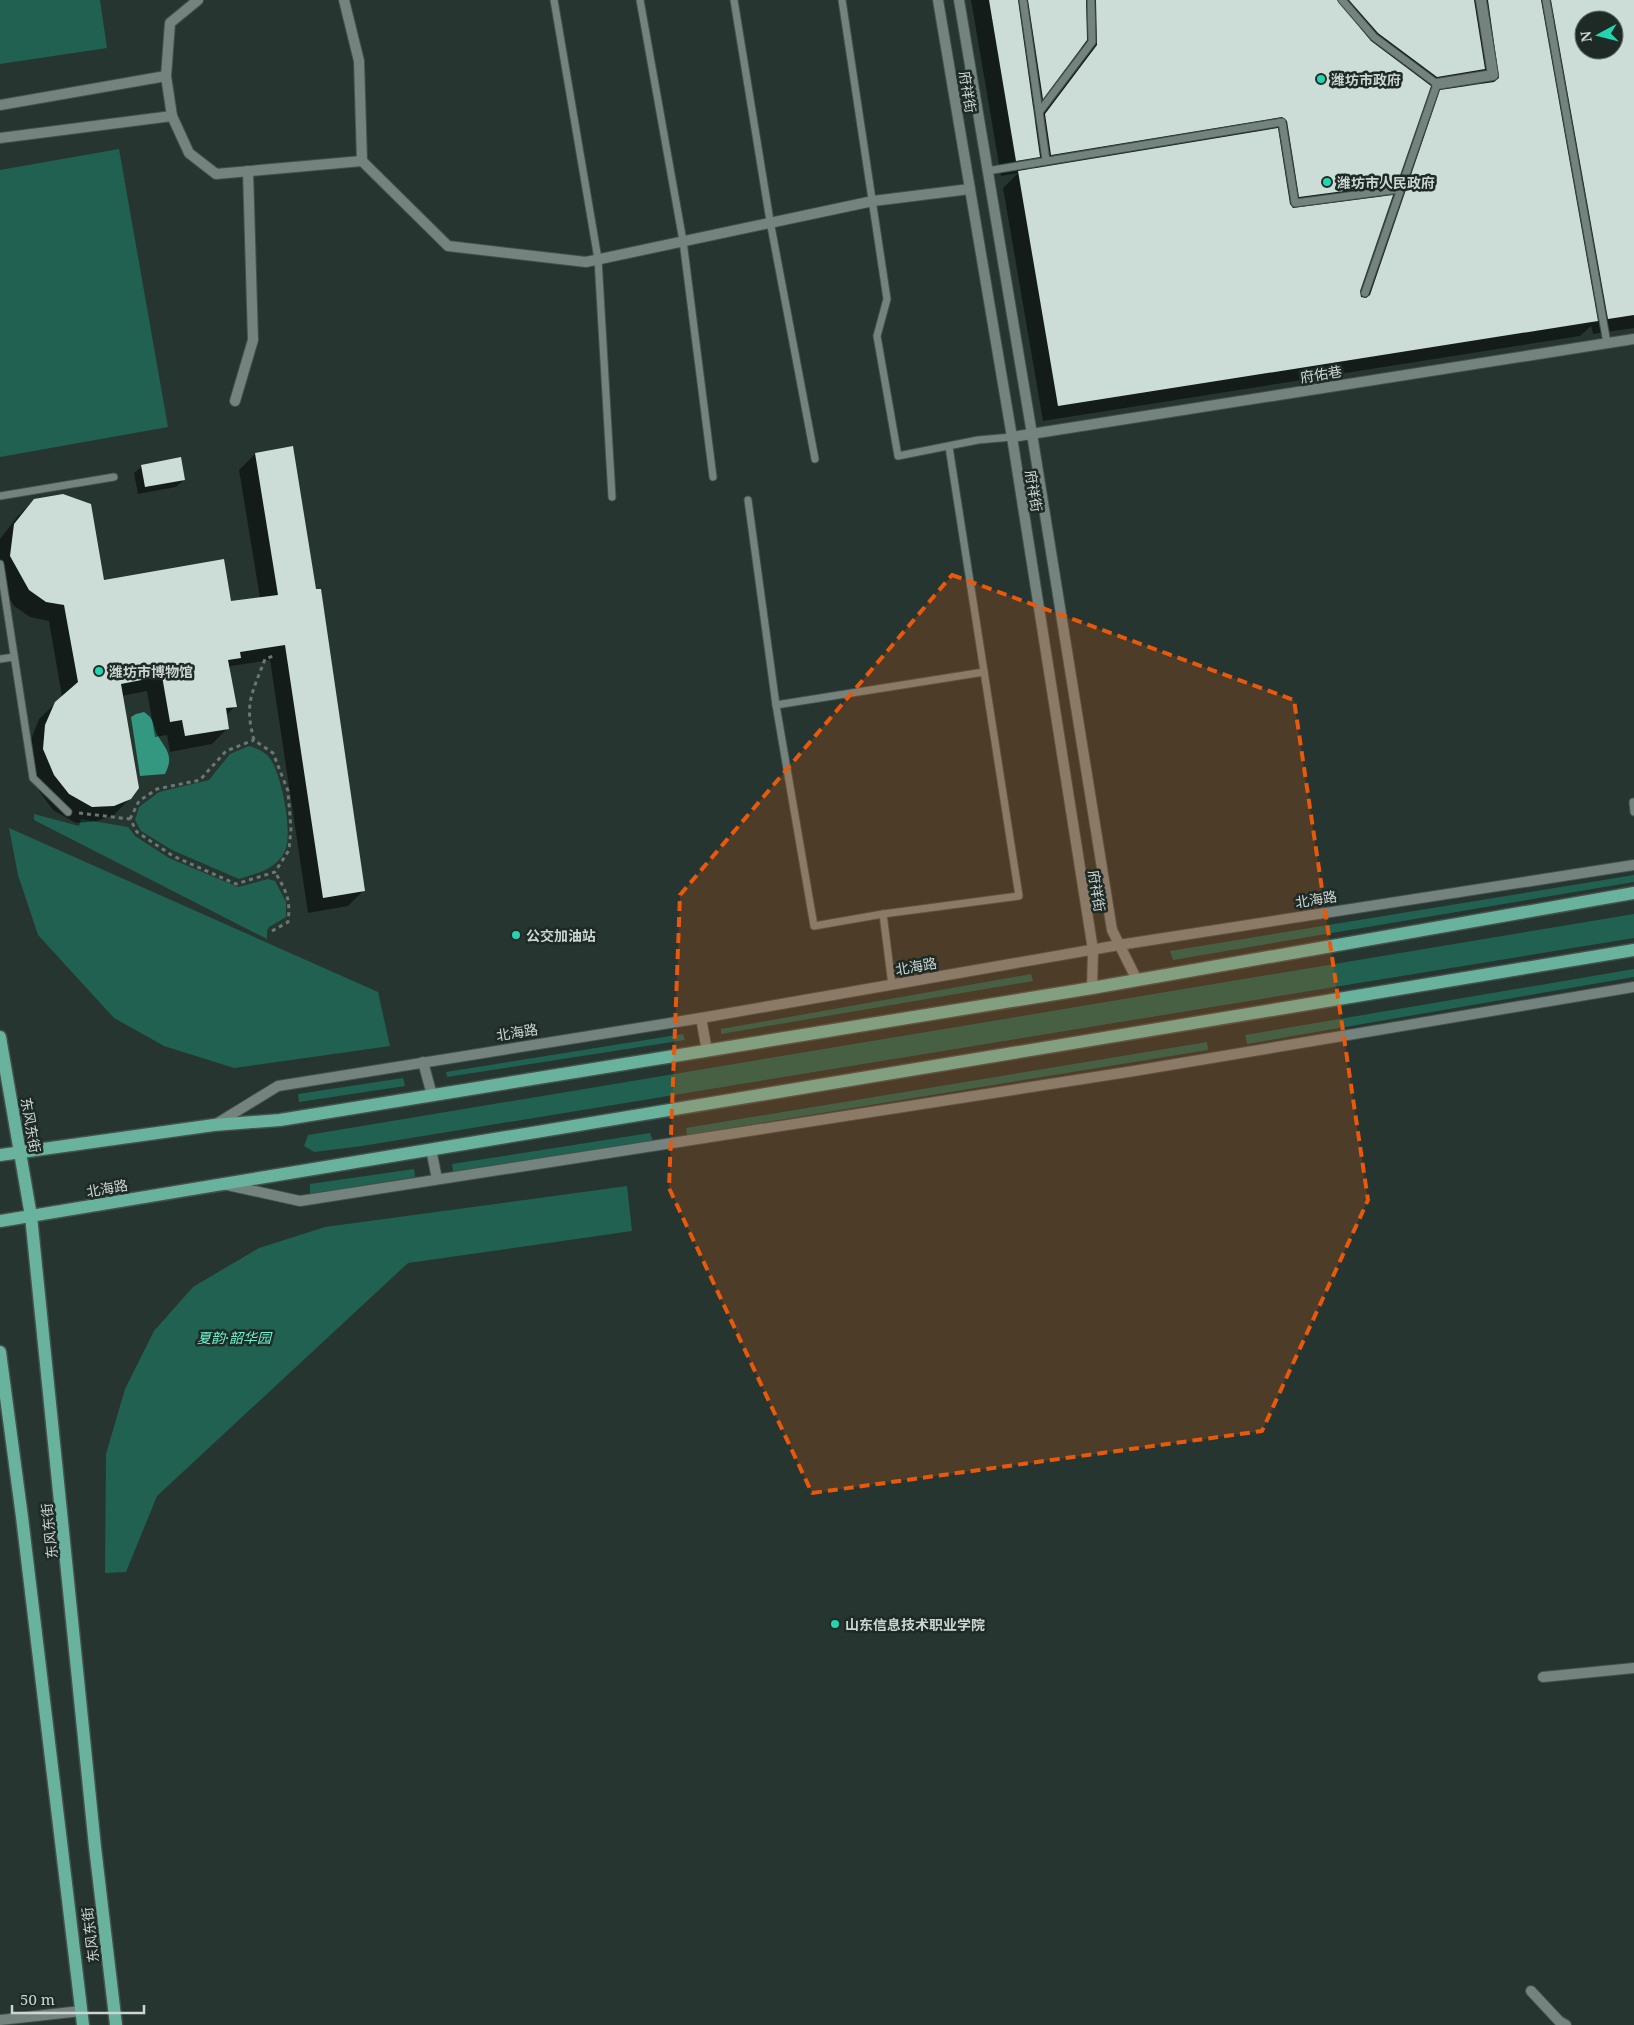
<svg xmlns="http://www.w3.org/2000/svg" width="1634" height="2025" viewBox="0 0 1634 2025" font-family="'Noto Serif','Noto Sans SC',serif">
<rect width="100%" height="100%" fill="#273530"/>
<!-- green -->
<g fill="#206151">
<path d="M 0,0 L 100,0 L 107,48 L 0,64 Z"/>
<path d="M 119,149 L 168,427 L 0,457 L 0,170 Z"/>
<path d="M 249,746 C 258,749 266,752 271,760 C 282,777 294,836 284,853 C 273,871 257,873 239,879 L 172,850 L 141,831 L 135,820 L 139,807 L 159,792 L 209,780 L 230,754 Z"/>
<path d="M 34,814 L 79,826 L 81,819 L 128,827 L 135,836 L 169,858 L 238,887 L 268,879 L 275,881 L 286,902 L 286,917 L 269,927 L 267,931 L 267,939 L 34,820 Z"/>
<path d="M 9,828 L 378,992 L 390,1046 L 234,1068 L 164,1046 L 114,1018 L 38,935 L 18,875 Z"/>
<path d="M 1634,875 L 1634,882 L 1173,960 L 1170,951 Z"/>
<path d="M 1634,914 L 1634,938 L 362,1146 L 314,1152 L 304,1146 L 308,1135 Z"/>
<path d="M 1634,969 L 1634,977 L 1247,1044 L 1245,1035 Z"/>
<path d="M 1031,974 L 1033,981 L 721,1034 L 721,1029 Z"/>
<path d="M 683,1034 L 685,1040 L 447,1077 L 446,1072 Z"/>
<path d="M 1207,1042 L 1208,1050 L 687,1135 L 686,1128 Z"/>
<path d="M 403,1078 L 405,1086 L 299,1102 L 298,1094 Z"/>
<path d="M 650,1133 L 653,1141 L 453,1172 L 452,1164 Z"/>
<path d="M 414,1169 L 415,1177 L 310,1194 L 310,1184 Z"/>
<path d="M 627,1186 L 632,1231 L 408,1263 L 157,1496 L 126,1572 L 105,1573 L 106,1454 L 125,1389 L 154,1331 L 193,1287 L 259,1248 L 325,1227 Z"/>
</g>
<!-- water -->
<path fill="#34977f" d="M 144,712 C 156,720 152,725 158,736 C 167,751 174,756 165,774 L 140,776 L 131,717 L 136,714 Z"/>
<!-- shadow -->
<g fill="#0007" fill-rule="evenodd">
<path d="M 971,0 L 1634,0 L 1634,328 L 1593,334 L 1591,326 L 1580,336 L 1043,421 L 1003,188 L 1018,173 L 1001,176 ZM 1584,20 L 1614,20 L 1614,50 L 1584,50 ZM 1081,46 L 1081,62 L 1034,124 L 1032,108 L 1042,98 ZM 1481,72 L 1482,85 L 1465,88 ZM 1444,89 L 1425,108 L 1360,296 L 1359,291 L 1381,198 L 1396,184 L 1428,91 ZM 1034,161 L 1035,170 L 1024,172 L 1031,165 Z"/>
<path d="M 255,454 L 364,890 L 348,906 L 308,913 L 270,660 L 231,666 L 229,669 L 235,706 L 226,716 L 228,728 L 212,744 L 170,752 L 167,735 L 155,737 L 147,691 L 122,696 L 130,798 L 114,815 L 97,821 L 76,823 L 53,810 L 39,791 L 28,766 L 30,742 L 39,719 L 62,697 L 49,621 L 30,617 L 14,606 L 0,582 L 0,539 L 18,516 L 34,500 L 103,581 L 230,602 L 260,598 L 239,470 Z"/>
<path d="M 142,466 L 184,480 L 176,487 L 138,494 L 134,473 Z"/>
</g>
<!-- building -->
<g fill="#ccddd7" fill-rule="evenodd">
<path d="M 989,0 L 1018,0 L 1040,157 L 1016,161 Z"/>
<path d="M 1028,0 L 1086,0 L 1087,40 L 1043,99 Z"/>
<path d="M 1096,0 L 1337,0 L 1371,41 L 1431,86 L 1397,184 L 1299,197 L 1287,121 L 1282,117 L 1051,155 L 1045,114 L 1097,45 Z"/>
<path d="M 1349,0 L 1474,0 L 1485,69 L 1437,77 L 1378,33 Z"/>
<path d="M 1488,0 L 1541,0 L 1598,321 L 1058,406 L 1018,171 L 1278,128 L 1290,204 L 1293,208 L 1393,195 L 1360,291 L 1361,297 L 1366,298 L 1370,295 L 1440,90 L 1494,82 L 1499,78 Z"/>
<path d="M 1551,0 L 1634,0 L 1634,315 L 1608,319 ZM 1584,20 L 1614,20 L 1614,50 L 1584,50 Z"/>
<path d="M 293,446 L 316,589 L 321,589 L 365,891 L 323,898 L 285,645 L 240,652 L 241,658 L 228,660 L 237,707 L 226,708 L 229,729 L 185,736 L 182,720 L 170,722 L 162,676 L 121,684 L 139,788 L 131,799 L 114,806 L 92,807 L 69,794 L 54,775 L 43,749 L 45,725 L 55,702 L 78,682 L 64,605 L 46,602 L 29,590 L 10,556 L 14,524 L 34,499 L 63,494 L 91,504 L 104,580 L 224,559 L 231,601 L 278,595 L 255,453 Z"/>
<path d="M 181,457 L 185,480 L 145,487 L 141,465 Z"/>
</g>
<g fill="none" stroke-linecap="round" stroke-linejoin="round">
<!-- service casing -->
<g stroke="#44504c" stroke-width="9">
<g id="service">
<path d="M 554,0 L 598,259 L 612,497"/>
<path d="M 640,0 L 683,241 L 713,477"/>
<path d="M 734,0 L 770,221 L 815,459"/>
<path d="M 842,0 L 887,299 L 877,336 L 898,456 L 978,440 L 1012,437"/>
<path d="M 1023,0 L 1046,160"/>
<path d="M 1342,0 L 1374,37 L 1437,84 L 1365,293"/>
<path d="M 1546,0 L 1607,343"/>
<path d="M 1040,111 L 1092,42 L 1091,0"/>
<path d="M 987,171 L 1282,122 L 1295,203 L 1401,189"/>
<path d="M 0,496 L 114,477"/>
<path d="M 748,500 L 776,705"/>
<path d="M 0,564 L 33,778 L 68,812"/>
<path d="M 0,659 L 14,657"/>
<path d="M 1634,802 L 1633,802 L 1634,812"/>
<path d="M 883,914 L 814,926 L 776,705 L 984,672"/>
<path d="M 892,985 L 883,914 L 1019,896 L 949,447"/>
</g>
</g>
<!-- minor casing -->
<g stroke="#44504c" stroke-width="12">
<g id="minor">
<path d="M 344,0 L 359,61 L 362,161 L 448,246 L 586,262 L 873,201 L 970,189"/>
<path d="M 166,76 L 172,116"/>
<path d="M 1437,84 L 1493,75 L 1481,0"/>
<path d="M 0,105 L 166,76 L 170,23 L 198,0"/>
<path d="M 0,138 L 172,116 L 189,153 L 216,174 L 362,161"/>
<path d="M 235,401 L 253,340 L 248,171"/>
<path d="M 1543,1677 L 1634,1668"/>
<path d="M 1531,1991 L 1559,2021 L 1566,2025"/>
</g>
</g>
<!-- tertiary casing -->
<g stroke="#44504c" stroke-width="12">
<g id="tertiary">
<path d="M 938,0 L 1012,437 L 1093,950 L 1092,988"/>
<path d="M 959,0 L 1032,434 L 1112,930 L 1137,980"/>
<path d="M 1012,437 L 1634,339"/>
<path d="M 701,1018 L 707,1051"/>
<path d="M 423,1062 L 432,1095"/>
<path d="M 216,1124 L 278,1086 L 701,1018 L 1119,945 L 1634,865"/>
<path d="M 431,1149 L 437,1179"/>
<path d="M 227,1185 L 300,1201 L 1134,1071 L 1634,987"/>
<path d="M 0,2020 L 81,2011"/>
</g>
</g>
<!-- primary casing -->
<g stroke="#44504c" stroke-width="15">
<g id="primary">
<path d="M 0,1037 L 31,1216 L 95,1847 L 116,2025"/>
<path d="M 0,1155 L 214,1125 L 280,1120 L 1092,988 L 1634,893"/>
<path d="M 0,1221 L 1634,950"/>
<path d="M 0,1352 L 22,1517 L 83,2025"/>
</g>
</g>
<!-- path -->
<g stroke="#6b7773" stroke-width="3" stroke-dasharray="4 4" stroke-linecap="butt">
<path d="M 79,813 L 130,819 L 137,832 L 173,856 L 236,884 L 275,872 L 289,850 L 291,829 L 288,791 L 273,753 L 254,740 C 244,703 252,694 265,659 L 276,655"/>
<path d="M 130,819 L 139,801 L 157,789 L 200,780 L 226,751 L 254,740"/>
<path d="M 272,931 L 288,922 C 291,899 286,891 275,872"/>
</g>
<!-- service -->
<use href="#service" stroke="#74837e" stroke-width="7"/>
<!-- minor -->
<use href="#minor" stroke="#74837e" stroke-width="10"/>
<!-- tertiary -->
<use href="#tertiary" stroke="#74837e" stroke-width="10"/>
<!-- primary -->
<use href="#primary" stroke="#69b29e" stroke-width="12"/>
</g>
<!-- marked area -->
<path fill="#e8590c" fill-opacity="0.2" stroke="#e8590c" stroke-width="4" stroke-dasharray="10 6" stroke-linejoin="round" d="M 952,575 L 1294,700 L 1368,1200 L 1262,1431 L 812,1493 L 669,1188 L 680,895 Z"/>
<!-- markers -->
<g fill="#22d5af" stroke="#1d2a26" stroke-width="2">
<circle cx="1321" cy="79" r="5"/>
<circle cx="1327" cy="182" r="5"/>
<circle cx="99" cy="671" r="5"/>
<circle cx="516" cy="935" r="5"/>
<circle cx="835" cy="1624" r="5"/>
</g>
<g text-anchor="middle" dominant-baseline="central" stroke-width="5" stroke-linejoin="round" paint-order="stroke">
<!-- poi labels -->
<g font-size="14" font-weight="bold" fill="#cdd5d2" stroke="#1d2a26" text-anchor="start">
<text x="1331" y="79">潍坊市政府</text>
<text x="1337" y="182">潍坊市人民政府</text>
<text x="109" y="671">潍坊市博物馆</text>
<text x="526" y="935">公交加油站</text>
<text x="845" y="1624">山东信息技术职业学院</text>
</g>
<!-- street labels -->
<g font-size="14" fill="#cdd5d2" stroke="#1d2a26">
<text transform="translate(968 92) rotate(81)">府祥街</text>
<text transform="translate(1321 374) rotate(-9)">府佑巷</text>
<text transform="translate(1034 491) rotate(81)">府祥街</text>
<text transform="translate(1097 891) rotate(81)">府祥街</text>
<text transform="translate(1316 899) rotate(-9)">北海路</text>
<text transform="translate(916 966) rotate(-10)">北海路</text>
<text transform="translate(517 1032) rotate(-9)">北海路</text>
<text transform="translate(31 1125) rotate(80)">东风东街</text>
<text transform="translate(107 1188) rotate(-10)">北海路</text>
<text transform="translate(49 1531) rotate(-96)">东风东街</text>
<text transform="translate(90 1935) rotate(-97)">东风东街</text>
</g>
<!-- park labels -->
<g font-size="14" font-style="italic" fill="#6df3d0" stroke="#1d2a26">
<text x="234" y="1337">夏韵·韶华园</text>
</g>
</g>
<!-- north arrow -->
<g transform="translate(1599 35) rotate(263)"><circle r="24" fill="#1d2a26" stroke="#636e6b"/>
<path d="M0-4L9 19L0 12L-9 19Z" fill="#22d5af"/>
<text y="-8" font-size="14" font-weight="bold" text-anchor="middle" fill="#cdd5d2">N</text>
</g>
<!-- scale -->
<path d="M12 2005v8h132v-8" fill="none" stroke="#cdd5d2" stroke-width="2.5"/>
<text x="20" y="2005" font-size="15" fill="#cdd5d2" stroke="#1d2a26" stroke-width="4" paint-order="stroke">50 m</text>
</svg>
